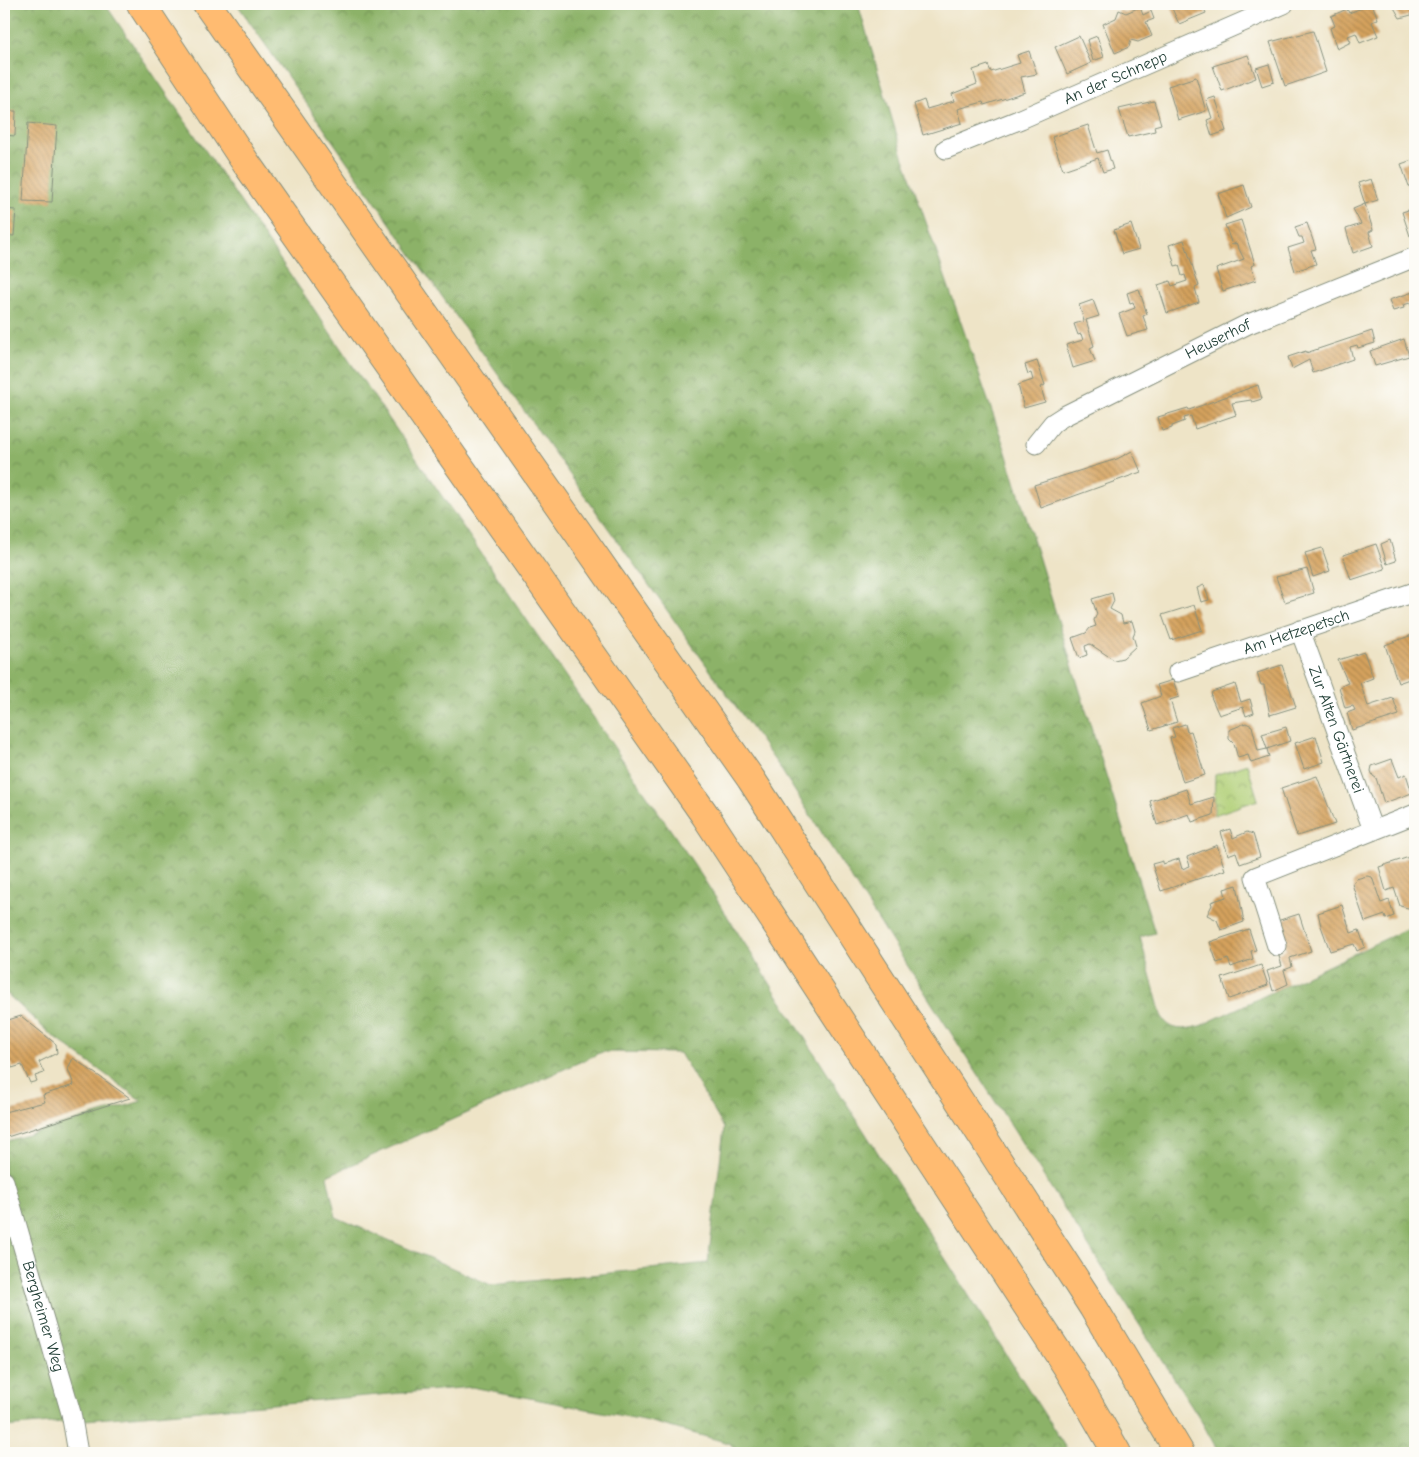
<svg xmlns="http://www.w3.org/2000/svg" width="1419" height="1457" viewBox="0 0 1419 1457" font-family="'Comic Neue',sans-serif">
<defs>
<pattern id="forest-crowns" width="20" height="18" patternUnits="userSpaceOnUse" patternTransform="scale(1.25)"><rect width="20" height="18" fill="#8cb267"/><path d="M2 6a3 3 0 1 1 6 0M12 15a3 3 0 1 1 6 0" fill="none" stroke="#729256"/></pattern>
<pattern id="park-crowns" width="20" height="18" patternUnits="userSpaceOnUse" patternTransform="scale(1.25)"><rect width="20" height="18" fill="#b0cf76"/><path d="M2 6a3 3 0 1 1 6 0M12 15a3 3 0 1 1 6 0" fill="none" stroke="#8fa962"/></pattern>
<pattern id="building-back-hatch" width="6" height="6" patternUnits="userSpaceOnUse" patternTransform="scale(1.25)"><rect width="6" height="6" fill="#d5a25d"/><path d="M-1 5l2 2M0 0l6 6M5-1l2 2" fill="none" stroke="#ac854e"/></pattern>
</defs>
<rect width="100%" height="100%" fill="#fdfcf7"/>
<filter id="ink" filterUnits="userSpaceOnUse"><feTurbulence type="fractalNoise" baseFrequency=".02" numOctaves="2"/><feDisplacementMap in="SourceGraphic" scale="10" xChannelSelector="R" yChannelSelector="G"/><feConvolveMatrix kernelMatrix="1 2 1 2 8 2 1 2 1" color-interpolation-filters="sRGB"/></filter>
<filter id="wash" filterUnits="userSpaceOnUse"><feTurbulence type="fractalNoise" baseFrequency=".0096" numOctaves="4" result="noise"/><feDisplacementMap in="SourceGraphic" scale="20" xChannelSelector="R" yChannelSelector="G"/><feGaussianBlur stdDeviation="1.12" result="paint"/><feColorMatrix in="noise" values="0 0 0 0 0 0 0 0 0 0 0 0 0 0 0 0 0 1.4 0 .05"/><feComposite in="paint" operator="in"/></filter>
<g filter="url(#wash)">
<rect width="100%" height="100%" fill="#eee4c7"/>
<!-- forest -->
<g fill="url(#forest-crowns)" stroke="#56784e" fill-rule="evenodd">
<path d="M 4,4 L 105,4 L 696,867 L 1069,1453 L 739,1453 L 729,1443 L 644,1420 L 472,1387 L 4,1427 L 4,1142 L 142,1101 L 50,1034 L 4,991 ZM 602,1052 L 680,1053 L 724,1128 L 708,1263 L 491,1285 L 336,1217 L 327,1176 Z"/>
<path d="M 237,4 L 858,4 L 903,156 L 1005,449 L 1155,933 L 1140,937 L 1161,1015 C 1170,1032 1183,1030 1200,1026 L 1415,925 L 1415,1453 L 1219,1453 L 1199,1417 L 778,765 L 413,256 Z"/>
</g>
<!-- park -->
<path fill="url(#park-crowns)" stroke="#688655" d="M 1247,764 L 1258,800 L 1214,815 L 1215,775 Z"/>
<g id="blocks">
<!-- building -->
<g fill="url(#building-back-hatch)">
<path d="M 1170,4 L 1209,4 L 1203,6 L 1206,13 L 1179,24 Z"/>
<path d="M 1372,4 L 1378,19 L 1372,22 L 1378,36 L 1360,43 L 1356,33 L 1348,36 L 1351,42 L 1337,49 L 1330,28 L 1335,26 L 1331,16 L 1347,9 L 1349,13 Z"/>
<path d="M 1392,4 L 1415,4 L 1415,14 L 1400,18 Z"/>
<path d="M 1140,7 L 1143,15 L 1151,11 L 1154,19 L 1146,22 L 1152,36 L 1138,42 L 1131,40 L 1129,47 L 1115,53 L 1103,24 L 1116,18 L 1119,10 L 1126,13 Z"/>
<path d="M 1313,31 L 1326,72 L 1285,86 L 1270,42 Z"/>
<path d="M 1079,36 L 1091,63 L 1067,74 L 1055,47 Z"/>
<path d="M 1097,36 L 1104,57 L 1093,61 L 1087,40 Z"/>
<path d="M 1029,51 L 1037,74 L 1021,77 L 1025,92 L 984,105 L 983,102 L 958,109 L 962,123 L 923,135 L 914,104 L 924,100 L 927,109 L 954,101 L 952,94 L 977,84 L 973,70 L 988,65 L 991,72 L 1020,63 L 1017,55 Z"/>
<path d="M 1248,55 L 1256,78 L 1222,91 L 1213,66 Z"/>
<path d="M 1269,64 L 1274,82 L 1262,86 L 1256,68 Z"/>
<path d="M 1196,77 L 1206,111 L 1178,120 L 1168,86 Z"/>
<path d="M 1215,97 L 1226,131 L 1212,136 L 1207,120 L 1212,118 L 1206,100 Z"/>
<path d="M 1154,101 L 1161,124 L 1154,126 L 1155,131 L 1128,137 L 1119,109 Z"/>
<path d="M 4,111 L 16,111 L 15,136 L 4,135 Z"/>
<path d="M 28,123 L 57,126 L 52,202 L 23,201 Z"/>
<path d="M 1088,125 L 1097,153 L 1107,150 L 1113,169 L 1103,172 L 1098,158 L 1063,170 L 1052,137 Z"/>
<path d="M 1415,159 L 1415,185 L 1409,187 L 1401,164 Z"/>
<path d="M 1371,179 L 1378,200 L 1365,204 L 1358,183 Z"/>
<path d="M 1244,185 L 1251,207 L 1226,218 L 1218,194 Z"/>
<path d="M 1365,204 L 1373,230 L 1369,232 L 1373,246 L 1353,253 L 1346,229 L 1361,224 L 1353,209 Z"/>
<path d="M 1415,208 L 1415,234 L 1410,236 L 1402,212 Z"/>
<path d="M 4,209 L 16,210 L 14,236 L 4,235 Z"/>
<path d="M 1241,220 L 1255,264 L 1251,266 L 1256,280 L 1223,291 L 1216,269 L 1244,259 L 1236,243 L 1232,245 L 1225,225 Z"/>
<path d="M 1307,223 L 1316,249 L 1311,250 L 1316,264 L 1295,271 L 1288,248 L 1304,243 L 1302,237 L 1299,237 L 1295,227 Z"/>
<path d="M 1131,224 L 1139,249 L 1122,254 L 1114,230 Z"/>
<path d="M 1184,240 L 1199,286 L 1195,288 L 1199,302 L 1167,313 L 1158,285 L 1170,281 L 1172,286 L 1187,281 L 1185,275 L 1182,276 L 1179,265 L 1175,266 L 1169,245 Z"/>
<path d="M 1139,289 L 1147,314 L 1143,316 L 1148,330 L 1127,336 L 1119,314 L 1135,308 L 1133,302 L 1130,303 L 1127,293 Z"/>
<path d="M 1413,292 L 1415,315 L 1410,303 L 1403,305 L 1404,308 L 1393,311 L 1389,300 Z"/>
<path d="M 1093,300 L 1099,316 L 1086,320 L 1094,346 L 1090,348 L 1095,361 L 1073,368 L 1066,345 L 1083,340 L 1081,334 L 1078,335 L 1074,324 L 1084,321 L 1079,305 Z"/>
<path d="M 1372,331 L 1375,343 L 1358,348 L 1357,345 L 1350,347 L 1353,359 L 1313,373 L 1309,360 L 1292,369 L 1288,357 L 1306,351 L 1306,353 Z"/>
<path d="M 1404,339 L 1409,356 L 1375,366 L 1370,351 Z"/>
<path d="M 1037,361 L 1045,385 L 1041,387 L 1045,402 L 1024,408 L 1018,385 L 1033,380 L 1031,373 L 1028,374 L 1025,365 Z"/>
<path d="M 1258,385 L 1262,399 L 1252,402 L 1251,400 L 1232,403 L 1236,415 L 1195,429 L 1191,416 L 1184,418 L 1185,421 L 1172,426 L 1172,428 L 1162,431 L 1158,417 L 1188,408 L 1189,410 Z"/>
<path d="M 1132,451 L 1141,472 L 1041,508 L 1034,485 L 1117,459 Z"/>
<path d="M 1390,540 L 1396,561 L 1387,564 L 1381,544 Z"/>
<path d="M 1376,544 L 1385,569 L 1351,580 L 1343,555 Z"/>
<path d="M 1322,548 L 1330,571 L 1313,577 L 1305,553 Z"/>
<path d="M 1307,569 L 1314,593 L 1285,602 L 1276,577 Z"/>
<path d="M 1204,585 L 1209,600 L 1201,602 L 1197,588 Z"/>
<path d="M 1112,593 L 1114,601 L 1110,609 L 1121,615 L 1123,623 L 1132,621 L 1135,631 L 1133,636 L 1136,646 L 1123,658 L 1114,660 L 1090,644 L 1085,646 L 1087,655 L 1079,658 L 1072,638 L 1086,633 L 1090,628 L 1096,626 L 1094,620 L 1097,614 L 1092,599 Z"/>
<path d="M 1194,605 L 1202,630 L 1171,640 L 1162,615 Z"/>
<path d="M 1415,634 L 1415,677 L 1398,683 L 1385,645 Z"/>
<path d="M 1364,652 L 1373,678 L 1360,683 L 1368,706 L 1393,698 L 1399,715 L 1352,730 L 1347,713 L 1355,710 L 1353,706 L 1345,708 L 1339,687 L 1348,683 L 1338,660 Z"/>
<path d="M 1282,665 L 1296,707 L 1270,715 L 1264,685 L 1261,685 L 1257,673 Z"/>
<path d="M 1173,680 L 1179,697 L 1170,700 L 1177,722 L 1151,730 L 1142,703 L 1161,696 L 1157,685 Z"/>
<path d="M 1235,684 L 1241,702 L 1250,699 L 1254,713 L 1246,716 L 1243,707 L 1219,715 L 1211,697 L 1212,692 Z"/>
<path d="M 1246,723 L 1252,726 L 1258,751 L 1267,749 L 1269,757 L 1251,763 L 1248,755 L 1238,758 L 1234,744 L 1229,739 L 1229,730 Z"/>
<path d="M 1185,724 L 1187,732 L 1191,731 L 1205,775 L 1183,782 L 1170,738 L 1175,737 L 1172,728 Z"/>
<path d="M 1286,727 L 1290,741 L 1267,749 L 1262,734 Z"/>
<path d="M 1316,736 L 1324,762 L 1304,769 L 1295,743 Z"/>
<path d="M 1392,759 L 1399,777 L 1406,774 L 1412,793 L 1384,803 L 1376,778 L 1373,776 L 1371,771 L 1372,766 Z"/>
<path d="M 1317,776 L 1335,824 L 1297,836 L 1281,788 Z"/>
<path d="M 1186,789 L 1191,804 L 1214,797 L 1213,815 L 1192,822 L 1189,814 L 1157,825 L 1150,801 Z"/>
<path d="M 1230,829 L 1233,838 L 1247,832 L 1253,834 L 1260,857 L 1240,864 L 1236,852 L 1228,855 L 1221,832 Z"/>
<path d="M 1217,845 L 1225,870 L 1161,891 L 1152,864 L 1163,861 L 1163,864 L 1179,859 L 1182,869 L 1190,866 L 1187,857 Z"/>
<path d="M 1409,857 L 1415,875 L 1415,905 L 1408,908 L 1400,906 L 1394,888 L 1386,891 L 1379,867 Z"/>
<path d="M 1367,876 L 1372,877 L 1381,903 L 1389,900 L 1394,916 L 1386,919 L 1385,915 L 1365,922 L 1352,884 L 1356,879 Z"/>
<path d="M 1237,885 L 1244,922 L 1221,930 L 1217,920 L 1207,915 L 1212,905 L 1211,902 L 1226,897 L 1224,889 Z"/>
<path d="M 1342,905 L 1351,933 L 1359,930 L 1365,947 L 1357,951 L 1354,944 L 1330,951 L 1321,926 L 1318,913 Z"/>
<path d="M 1299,914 L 1311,951 L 1290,958 L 1292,967 L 1284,970 L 1288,984 L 1273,991 L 1267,971 L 1282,966 L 1278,953 L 1286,950 L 1277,921 Z"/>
<path d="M 1249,929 L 1256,950 L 1251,951 L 1253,959 L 1231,967 L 1228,959 L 1217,963 L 1210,942 Z"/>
<path d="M 1261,965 L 1268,985 L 1229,999 L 1222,978 Z"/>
<path d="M 21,1016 L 56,1044 L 57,1053 L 39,1062 L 44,1073 L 35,1076 L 37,1081 L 30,1083 L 22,1065 L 12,1068 L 4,1041 L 4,1017 L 5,1021 Z"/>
<path d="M 73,1058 L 130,1098 L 4,1138 L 4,1112 L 45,1102 L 43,1095 L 74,1085 L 68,1069 Z"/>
</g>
</g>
</g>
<g filter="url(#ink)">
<use href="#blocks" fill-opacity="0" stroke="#86907e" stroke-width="1"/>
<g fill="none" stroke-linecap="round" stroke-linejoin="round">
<!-- street casing -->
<g stroke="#86907e" stroke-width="21">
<g id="street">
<path id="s1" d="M 946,149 L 1021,119 L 1284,4"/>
<path id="s2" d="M 1036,444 L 1053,423 L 1064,416 L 1246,325 L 1415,257"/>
<path id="s3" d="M 1300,630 L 1373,830"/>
<path id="s4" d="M 1178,672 L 1415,592"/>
<path d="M 1277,946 L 1255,877 L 1415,814"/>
<path id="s5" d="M 4,1181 L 71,1413 L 78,1453"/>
</g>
</g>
<!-- highway casing -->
<g stroke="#86907e" stroke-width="30">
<g id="highway">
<path d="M 141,4 L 246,163 L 705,815 L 1068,1368 L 1117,1453"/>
<path d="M 207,4 L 751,779 L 1093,1307 L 1180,1453"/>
</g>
</g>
<!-- street -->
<use href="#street" stroke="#fff" stroke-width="19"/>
<!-- highway -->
<use href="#highway" stroke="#ffbb71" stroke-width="28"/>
</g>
</g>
<g text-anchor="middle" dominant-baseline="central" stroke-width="5" stroke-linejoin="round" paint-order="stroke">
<!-- street labels -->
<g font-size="16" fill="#1f3d34" stroke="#fdfcf7">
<text stroke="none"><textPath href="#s1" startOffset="184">An der Schnepp</textPath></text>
<text stroke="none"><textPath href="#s2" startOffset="212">Heuserhof</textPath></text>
<text stroke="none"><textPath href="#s4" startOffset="125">Am Hetzepetsch</textPath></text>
<text stroke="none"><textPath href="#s3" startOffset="106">Zur Alten Gärtnerei</textPath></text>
<text stroke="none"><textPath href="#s5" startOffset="141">Bergheimer Weg</textPath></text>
</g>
</g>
<!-- margin -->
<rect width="1419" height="1457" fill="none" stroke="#fdfcf7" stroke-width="20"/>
</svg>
